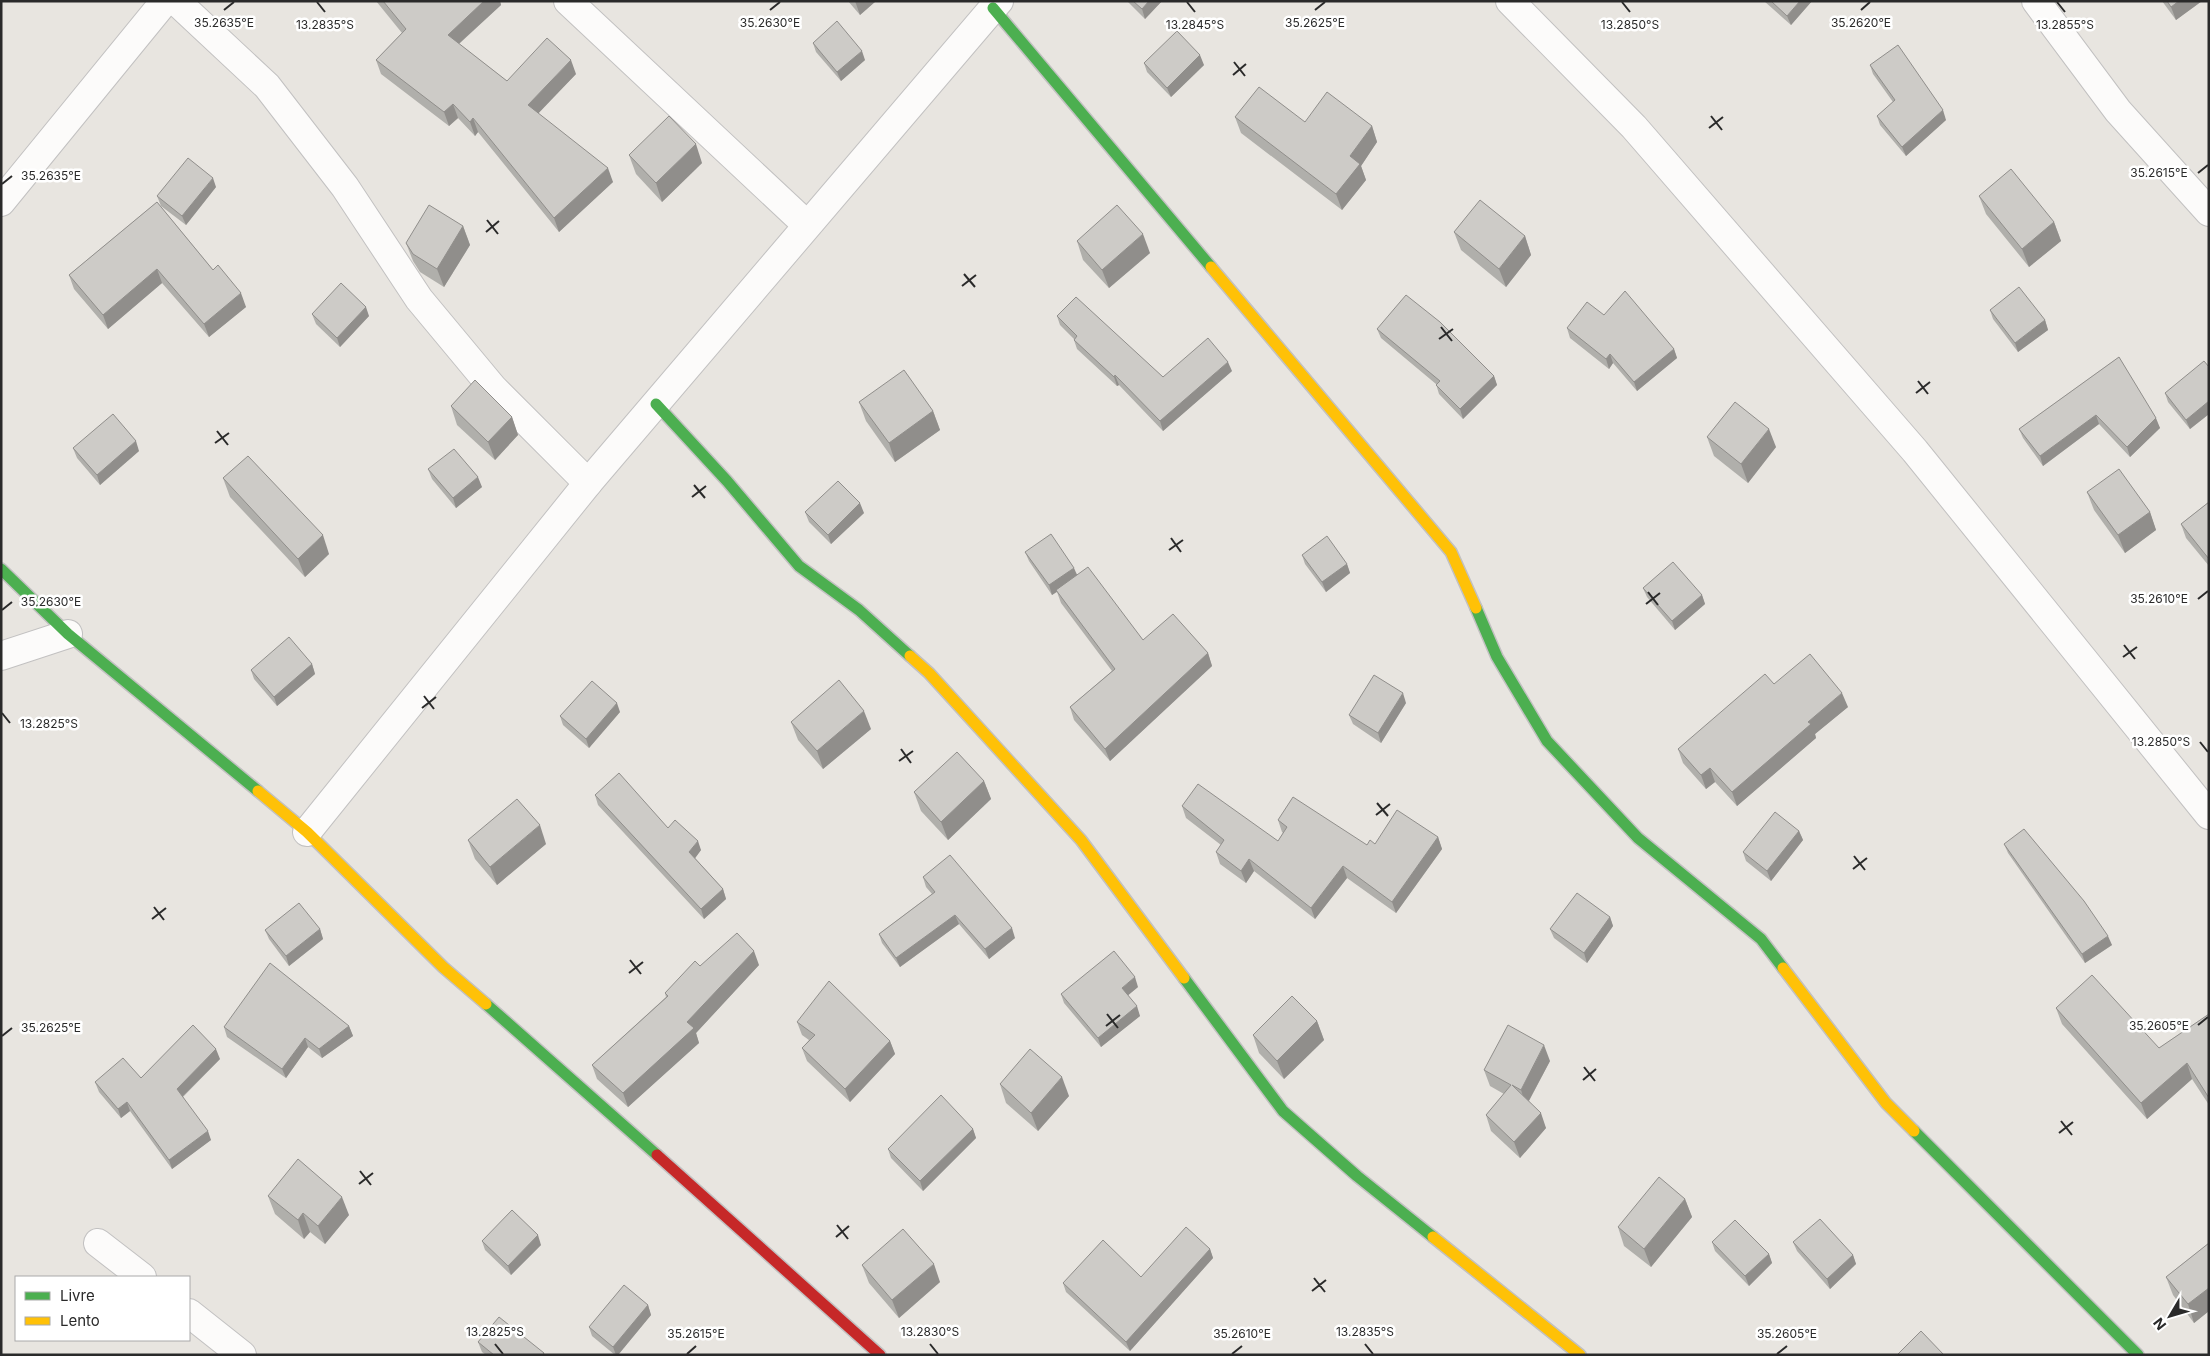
<svg xmlns="http://www.w3.org/2000/svg" width="2210" height="1356" viewBox="0 0 2210 1356" font-family="Inter,sans-serif">
<rect width="100%" height="100%" fill="#e8e5e0"/>
<g fill="none" stroke-linecap="round" stroke-linejoin="round">
<!-- street casing -->
<g stroke="#c2c1c1" stroke-width="30">
<g id="street">
<path d="M 176,1 L 267,86 L 345,187 L 419,299 L 493,388 L 588,483"/>
<path d="M 568,1 L 807,225"/>
<path d="M 1510,1 L 1634,127 L 1915,451 L 2209,815"/>
<path d="M 2036,1 L 2118,111 L 2209,212"/>
<path d="M 1,202 L 165,1"/>
<path d="M 1,656 L 68,634"/>
<path d="M 307,832 L 588,483 L 999,1"/>
<path d="M 98,1243 L 142,1277"/>
<path d="M 189,1313 L 242,1355"/>
</g>
</g>
<!-- fast casing -->
<g stroke="#c2c1c1" stroke-width="14">
<g id="fast">
<path d="M 993,8 L 1211,267"/>
<path d="M 656,404 L 727,481 L 799,566 L 859,610 L 910,656"/>
<path d="M 1,569 L 68,634 L 258,791"/>
<path d="M 1476,608 L 1497,657 L 1547,741 L 1638,838 L 1761,939 L 1783,968"/>
<path d="M 1184,978 L 1283,1111 L 1357,1176 L 1433,1237"/>
<path d="M 486,1004 L 657,1155"/>
<path d="M 1914,1131 L 2138,1355"/>
</g>
</g>
<!-- slow casing -->
<g stroke="#c2c1c1" stroke-width="14">
<g id="slow">
<path d="M 1211,267 L 1451,552 L 1476,608"/>
<path d="M 910,656 L 929,673 L 1081,840 L 1184,978"/>
<path d="M 258,791 L 307,832 L 443,967 L 486,1004"/>
<path d="M 1783,968 L 1886,1103 L 1914,1131"/>
<path d="M 1433,1237 L 1580,1355"/>
</g>
</g>
<!-- jam casing -->
<g stroke="#c2c1c1" stroke-width="14">
<path id="jam" d="M 657,1155 L 880,1355"/>
</g>
<!-- street -->
<use href="#street" stroke="#fcfbfa" stroke-width="28"/>
<!-- fast -->
<use href="#fast" stroke="#4caf50" stroke-width="11"/>
<!-- slow -->
<use href="#slow" stroke="#ffc107" stroke-width="11"/>
<!-- jam -->
<use href="#jam" stroke="#c62828" stroke-width="11"/>
</g>
<!-- wall -->
<g fill="#b0afab">
<path d="M 376,1 L 500,1 L 501,5 L 459,44 L 507,81 L 576,74 L 538,113 L 613,182 L 559,232 L 478,132 L 475,136 L 458,118 L 449,126 L 381,74 L 376,60 L 402,33 Z"/>
<path d="M 848,1 L 876,1 L 860,15 Z"/>
<path d="M 1127,1 L 1162,1 L 1145,19 Z"/>
<path d="M 1764,1 L 1812,1 L 1791,25 Z"/>
<path d="M 2162,1 L 2202,1 L 2176,20 Z"/>
<path d="M 813,43 L 865,60 L 841,81 L 816,52 Z"/>
<path d="M 1144,63 L 1204,65 L 1171,97 L 1147,72 Z"/>
<path d="M 1870,65 L 1946,120 L 1906,156 L 1880,125 L 1877,116 L 1893,102 L 1873,74 Z"/>
<path d="M 1235,117 L 1372,126 L 1377,142 L 1361,166 L 1366,180 L 1342,210 L 1241,133 Z"/>
<path d="M 629,155 L 702,163 L 662,202 L 636,174 Z"/>
<path d="M 216,187 L 186,225 L 161,206 L 157,196 Z"/>
<path d="M 1979,196 L 2054,222 L 2061,241 L 2029,267 L 1986,214 Z"/>
<path d="M 157,202 L 213,270 L 246,307 L 209,337 L 162,283 L 108,329 L 74,289 L 69,275 Z"/>
<path d="M 463,226 L 470,245 L 444,287 L 420,272 L 413,261 L 406,243 Z"/>
<path d="M 1454,232 L 1525,236 L 1531,255 L 1506,287 L 1461,250 Z"/>
<path d="M 1077,241 L 1150,253 L 1109,288 L 1083,260 Z"/>
<path d="M 1990,310 L 2045,320 L 2048,330 L 2018,352 L 1993,319 Z"/>
<path d="M 312,314 L 369,316 L 340,347 L 316,324 Z"/>
<path d="M 1604,315 L 1674,349 L 1677,358 L 1637,391 L 1613,363 L 1609,369 L 1570,338 L 1567,328 Z"/>
<path d="M 1057,316 L 1163,377 L 1232,371 L 1163,431 L 1119,385 L 1117,386 L 1077,349 L 1074,340 L 1074,339 L 1060,325 Z"/>
<path d="M 1377,329 L 1494,376 L 1497,385 L 1463,419 L 1439,394 L 1436,384 L 1381,338 Z"/>
<path d="M 2119,357 L 2160,428 L 2130,457 L 2099,424 L 2043,466 L 2023,438 L 2019,429 Z"/>
<path d="M 2209,367 L 2209,414 L 2190,429 L 2168,402 L 2165,393 Z"/>
<path d="M 859,402 L 933,411 L 940,430 L 895,462 L 866,421 Z"/>
<path d="M 451,406 L 512,417 L 518,435 L 495,460 L 457,425 Z"/>
<path d="M 1707,437 L 1776,447 L 1748,483 L 1714,456 Z"/>
<path d="M 73,448 L 139,451 L 100,485 L 77,458 Z"/>
<path d="M 428,469 L 482,487 L 456,508 L 432,479 Z"/>
<path d="M 223,478 L 329,554 L 305,577 L 230,497 Z"/>
<path d="M 2087,492 L 2150,512 L 2156,530 L 2125,553 L 2094,510 Z"/>
<path d="M 2209,502 L 2209,566 L 2186,538 L 2181,524 Z"/>
<path d="M 805,512 L 864,513 L 831,544 L 809,522 Z"/>
<path d="M 1025,552 L 1077,575 L 1143,640 L 1208,653 L 1212,666 L 1110,761 L 1074,720 L 1070,707 L 1112,671 L 1061,603 L 1057,592 L 1052,595 L 1029,561 Z"/>
<path d="M 1302,555 L 1347,564 L 1350,573 L 1326,592 L 1305,564 Z"/>
<path d="M 1643,588 L 1702,595 L 1705,604 L 1675,630 L 1647,597 Z"/>
<path d="M 312,664 L 315,674 L 277,706 L 254,679 L 251,670 Z"/>
<path d="M 1774,684 L 1848,707 L 1815,734 L 1816,738 L 1737,806 L 1715,782 L 1706,789 L 1683,763 L 1678,749 Z"/>
<path d="M 1406,703 L 1381,743 L 1353,724 L 1349,715 Z"/>
<path d="M 620,712 L 589,748 L 563,725 L 560,716 Z"/>
<path d="M 791,722 L 871,729 L 823,769 L 798,740 Z"/>
<path d="M 984,781 L 991,799 L 948,840 L 921,811 L 914,792 Z"/>
<path d="M 595,795 L 668,828 L 701,850 L 695,858 L 723,889 L 726,899 L 704,919 L 598,805 Z"/>
<path d="M 1182,806 L 1278,841 L 1283,833 L 1282,832 L 1278,820 L 1367,845 L 1438,837 L 1442,849 L 1396,913 L 1347,878 L 1315,919 L 1254,871 L 1246,883 L 1220,864 L 1216,852 L 1221,845 L 1186,818 Z"/>
<path d="M 1799,831 L 1803,840 L 1771,881 L 1746,861 L 1743,852 Z"/>
<path d="M 468,840 L 546,844 L 497,885 L 475,859 Z"/>
<path d="M 2004,844 L 2112,945 L 2085,963 L 2008,853 Z"/>
<path d="M 923,877 L 1015,938 L 989,959 L 959,924 L 900,967 L 882,943 L 879,934 L 932,894 L 926,887 Z"/>
<path d="M 1610,917 L 1613,926 L 1587,963 L 1554,938 L 1550,929 Z"/>
<path d="M 320,929 L 323,939 L 289,966 L 269,939 L 265,930 Z"/>
<path d="M 759,965 L 696,1033 L 699,1043 L 628,1107 L 597,1079 L 592,1065 L 666,997 L 665,993 L 700,966 Z"/>
<path d="M 1138,987 L 1128,995 L 1140,1016 L 1101,1047 L 1064,1003 L 1061,994 Z"/>
<path d="M 2056,1008 L 2159,1048 L 2209,1014 L 2209,1105 L 2192,1079 L 2147,1119 L 2062,1024 Z"/>
<path d="M 1317,1021 L 1324,1040 L 1284,1079 L 1259,1053 L 1253,1035 Z"/>
<path d="M 797,1022 L 890,1041 L 895,1054 L 850,1102 L 807,1061 L 802,1048 L 809,1040 L 802,1035 Z"/>
<path d="M 349,1026 L 353,1036 L 322,1058 L 308,1047 L 286,1078 L 227,1037 L 224,1027 Z"/>
<path d="M 220,1059 L 183,1097 L 211,1140 L 172,1169 L 130,1111 L 121,1118 L 99,1092 L 95,1082 L 141,1078 Z"/>
<path d="M 1550,1061 L 1529,1101 L 1546,1128 L 1520,1158 L 1491,1131 L 1486,1115 L 1504,1094 L 1490,1086 L 1484,1070 Z"/>
<path d="M 1000,1084 L 1069,1096 L 1038,1131 L 1006,1103 Z"/>
<path d="M 973,1129 L 976,1138 L 923,1191 L 891,1158 L 888,1149 Z"/>
<path d="M 268,1196 L 349,1215 L 325,1244 L 310,1232 L 304,1239 L 275,1214 Z"/>
<path d="M 1685,1199 L 1692,1217 L 1651,1267 L 1624,1246 L 1618,1227 Z"/>
<path d="M 482,1241 L 541,1245 L 511,1275 L 485,1250 Z"/>
<path d="M 1712,1242 L 1769,1254 L 1772,1263 L 1749,1286 L 1715,1251 Z"/>
<path d="M 1793,1242 L 1853,1255 L 1856,1264 L 1830,1289 L 1797,1251 Z"/>
<path d="M 2209,1243 L 2209,1311 L 2194,1323 L 2173,1295 L 2166,1277 Z"/>
<path d="M 1210,1249 L 1213,1258 L 1130,1351 L 1066,1292 L 1063,1283 L 1141,1277 Z"/>
<path d="M 862,1265 L 940,1282 L 899,1318 L 869,1283 Z"/>
<path d="M 648,1305 L 651,1315 L 618,1355 L 615,1355 L 592,1336 L 589,1327 Z"/>
<path d="M 478,1342 L 544,1353 L 544,1355 L 486,1355 L 482,1352 Z"/>
</g>
<!-- shaded-wall -->
<g fill="#908e8b">
<path d="M 484,1 L 500,1 L 501,5 L 453,49 L 448,35 Z"/>
<path d="M 855,1 L 876,1 L 860,15 Z"/>
<path d="M 1149,1 L 1162,1 L 1145,19 L 1142,9 Z"/>
<path d="M 1800,1 L 1812,1 L 1791,25 L 1787,16 Z"/>
<path d="M 2179,1 L 2202,1 L 2176,20 L 2171,7 Z"/>
<path d="M 862,51 L 865,60 L 841,81 L 837,72 Z"/>
<path d="M 1200,55 L 1204,65 L 1171,97 L 1167,88 Z"/>
<path d="M 571,60 L 576,74 L 533,119 L 528,105 Z"/>
<path d="M 453,104 L 458,118 L 449,126 L 444,112 Z"/>
<path d="M 1943,110 L 1946,120 L 1906,156 L 1902,147 Z"/>
<path d="M 473,118 L 478,132 L 475,136 L 470,122 Z"/>
<path d="M 1372,126 L 1377,142 L 1361,166 L 1366,180 L 1342,210 L 1336,194 L 1350,156 Z"/>
<path d="M 696,144 L 702,163 L 662,202 L 656,183 Z"/>
<path d="M 608,168 L 613,182 L 559,232 L 554,218 Z"/>
<path d="M 213,178 L 216,187 L 186,225 L 182,216 Z"/>
<path d="M 2054,222 L 2061,241 L 2029,267 L 2022,249 Z"/>
<path d="M 463,226 L 470,245 L 444,287 L 437,269 Z"/>
<path d="M 1143,234 L 1150,253 L 1109,288 L 1102,270 Z"/>
<path d="M 1525,236 L 1531,255 L 1506,287 L 1499,269 Z"/>
<path d="M 157,269 L 162,283 L 108,329 L 103,315 Z"/>
<path d="M 241,293 L 246,307 L 209,337 L 204,324 Z"/>
<path d="M 366,307 L 369,316 L 340,347 L 337,338 Z"/>
<path d="M 2045,320 L 2048,330 L 2018,352 L 2015,343 Z"/>
<path d="M 1674,349 L 1677,358 L 1637,391 L 1634,382 Z"/>
<path d="M 1610,354 L 1613,363 L 1609,369 L 1606,359 Z"/>
<path d="M 1228,362 L 1232,371 L 1163,431 L 1160,421 Z"/>
<path d="M 1115,375 L 1119,385 L 1117,386 L 1114,377 Z"/>
<path d="M 1494,376 L 1497,385 L 1463,419 L 1460,409 Z"/>
<path d="M 2209,401 L 2209,414 L 2190,429 L 2186,420 Z"/>
<path d="M 933,411 L 940,430 L 895,462 L 889,443 Z"/>
<path d="M 2096,415 L 2099,424 L 2043,466 L 2040,456 Z"/>
<path d="M 512,417 L 518,435 L 495,460 L 488,442 Z"/>
<path d="M 2156,418 L 2160,428 L 2130,457 L 2127,447 Z"/>
<path d="M 1769,429 L 1776,447 L 1748,483 L 1741,464 Z"/>
<path d="M 136,441 L 139,451 L 100,485 L 97,475 Z"/>
<path d="M 478,477 L 482,487 L 456,508 L 453,498 Z"/>
<path d="M 860,503 L 864,513 L 831,544 L 828,535 Z"/>
<path d="M 2150,512 L 2156,530 L 2125,553 L 2118,535 Z"/>
<path d="M 323,535 L 329,554 L 305,577 L 298,559 Z"/>
<path d="M 1347,564 L 1350,573 L 1326,592 L 1322,582 Z"/>
<path d="M 1074,568 L 1078,577 L 1052,595 L 1049,585 Z"/>
<path d="M 1702,595 L 1705,604 L 1675,630 L 1672,621 Z"/>
<path d="M 1208,653 L 1212,666 L 1110,761 L 1105,749 Z"/>
<path d="M 312,664 L 315,674 L 277,706 L 274,697 Z"/>
<path d="M 1403,693 L 1406,703 L 1381,743 L 1378,733 Z"/>
<path d="M 1842,693 L 1848,707 L 1815,734 L 1816,738 L 1737,806 L 1732,792 L 1808,722 Z"/>
<path d="M 617,703 L 620,712 L 589,748 L 586,739 Z"/>
<path d="M 864,711 L 871,729 L 823,769 L 817,751 Z"/>
<path d="M 1710,768 L 1715,782 L 1706,789 L 1701,775 Z"/>
<path d="M 984,781 L 991,799 L 948,840 L 941,822 Z"/>
<path d="M 540,825 L 546,844 L 497,885 L 490,867 Z"/>
<path d="M 1799,831 L 1803,840 L 1771,881 L 1767,871 Z"/>
<path d="M 1438,837 L 1442,849 L 1396,913 L 1392,902 Z"/>
<path d="M 698,841 L 701,850 L 693,861 L 689,852 Z"/>
<path d="M 1249,859 L 1254,871 L 1246,883 L 1241,871 Z"/>
<path d="M 1343,866 L 1347,878 L 1315,919 L 1311,908 Z"/>
<path d="M 723,889 L 726,899 L 704,919 L 701,909 Z"/>
<path d="M 955,915 L 959,924 L 900,967 L 896,958 Z"/>
<path d="M 1610,917 L 1613,926 L 1587,963 L 1584,953 Z"/>
<path d="M 1012,928 L 1015,938 L 989,959 L 985,949 Z"/>
<path d="M 320,929 L 323,939 L 289,966 L 286,956 Z"/>
<path d="M 2108,936 L 2112,945 L 2085,963 L 2082,954 Z"/>
<path d="M 754,951 L 759,965 L 696,1033 L 699,1043 L 628,1107 L 623,1093 L 687,1022 Z"/>
<path d="M 1135,977 L 1138,987 L 1126,997 L 1122,988 Z"/>
<path d="M 1137,1006 L 1140,1016 L 1101,1047 L 1098,1038 Z"/>
<path d="M 1317,1021 L 1324,1040 L 1284,1079 L 1277,1061 Z"/>
<path d="M 349,1026 L 353,1036 L 322,1058 L 319,1049 Z"/>
<path d="M 305,1038 L 308,1047 L 286,1078 L 282,1069 Z"/>
<path d="M 890,1041 L 895,1054 L 850,1102 L 845,1089 Z"/>
<path d="M 1544,1045 L 1550,1061 L 1526,1106 L 1521,1090 Z"/>
<path d="M 216,1049 L 220,1059 L 180,1099 L 177,1089 Z"/>
<path d="M 2187,1063 L 2192,1079 L 2147,1119 L 2141,1103 Z"/>
<path d="M 1062,1077 L 1069,1096 L 1038,1131 L 1031,1113 Z"/>
<path d="M 127,1102 L 130,1111 L 121,1118 L 118,1109 Z"/>
<path d="M 1541,1113 L 1546,1128 L 1520,1158 L 1514,1142 Z"/>
<path d="M 973,1129 L 976,1138 L 923,1191 L 920,1181 Z"/>
<path d="M 208,1131 L 211,1140 L 172,1169 L 169,1160 Z"/>
<path d="M 342,1197 L 349,1215 L 325,1244 L 318,1226 Z"/>
<path d="M 1685,1199 L 1692,1217 L 1651,1267 L 1644,1249 Z"/>
<path d="M 303,1213 L 310,1232 L 304,1239 L 298,1220 Z"/>
<path d="M 538,1235 L 541,1245 L 511,1275 L 508,1266 Z"/>
<path d="M 1210,1249 L 1213,1258 L 1130,1351 L 1126,1342 Z"/>
<path d="M 1769,1254 L 1772,1263 L 1749,1286 L 1745,1276 Z"/>
<path d="M 1853,1255 L 1856,1264 L 1830,1289 L 1827,1279 Z"/>
<path d="M 934,1264 L 940,1282 L 899,1318 L 892,1300 Z"/>
<path d="M 2209,1288 L 2209,1311 L 2194,1323 L 2188,1304 Z"/>
<path d="M 648,1305 L 651,1315 L 618,1355 L 616,1355 L 613,1347 Z"/>
</g>
<!-- building -->
<g fill="#cdcbc7" stroke="#908e8b">
<path d="M 383,1 L 484,1 L 448,35 L 507,81 L 547,38 L 571,60 L 528,105 L 608,168 L 554,218 L 473,118 L 470,122 L 453,104 L 444,112 L 376,60 L 406,29 Z"/>
<path d="M 1133,1 L 1149,1 L 1142,9 Z"/>
<path d="M 1771,1 L 1800,1 L 1787,16 Z"/>
<path d="M 2167,1 L 2179,1 L 2171,7 Z"/>
<path d="M 837,21 L 862,51 L 837,72 L 813,43 Z"/>
<path d="M 1177,31 L 1200,55 L 1167,88 L 1144,63 Z"/>
<path d="M 1898,45 L 1943,110 L 1902,147 L 1877,116 L 1895,100 L 1870,65 Z"/>
<path d="M 1259,87 L 1305,122 L 1327,92 L 1372,126 L 1350,156 L 1360,164 L 1336,194 L 1235,117 Z"/>
<path d="M 669,116 L 696,144 L 656,183 L 629,155 Z"/>
<path d="M 188,158 L 213,178 L 182,216 L 157,196 Z"/>
<path d="M 2011,169 L 2054,222 L 2022,249 L 1979,196 Z"/>
<path d="M 1480,200 L 1525,236 L 1499,269 L 1454,232 Z"/>
<path d="M 157,202 L 213,270 L 218,265 L 241,293 L 204,324 L 157,269 L 103,315 L 69,275 Z"/>
<path d="M 429,205 L 463,226 L 437,269 L 413,254 L 406,243 Z"/>
<path d="M 1117,205 L 1143,234 L 1102,270 L 1077,241 Z"/>
<path d="M 341,283 L 366,307 L 337,338 L 312,314 Z"/>
<path d="M 2019,287 L 2045,320 L 2015,343 L 1990,310 Z"/>
<path d="M 1625,291 L 1674,349 L 1634,382 L 1610,354 L 1606,359 L 1567,328 L 1587,302 L 1604,315 Z"/>
<path d="M 1406,295 L 1440,322 L 1494,376 L 1460,409 L 1436,385 L 1440,381 L 1377,329 Z"/>
<path d="M 1076,297 L 1163,377 L 1208,338 L 1228,362 L 1160,421 L 1115,375 L 1114,377 L 1074,340 L 1077,336 L 1057,316 Z"/>
<path d="M 2119,357 L 2156,418 L 2127,447 L 2096,415 L 2040,456 L 2019,429 Z"/>
<path d="M 2204,361 L 2209,367 L 2209,401 L 2186,420 L 2165,393 Z"/>
<path d="M 904,370 L 933,411 L 889,443 L 859,402 Z"/>
<path d="M 475,380 L 512,417 L 488,442 L 451,406 Z"/>
<path d="M 1735,402 L 1769,429 L 1741,464 L 1707,437 Z"/>
<path d="M 113,414 L 136,441 L 97,475 L 73,448 Z"/>
<path d="M 454,449 L 478,477 L 453,498 L 428,469 Z"/>
<path d="M 248,456 L 323,535 L 298,559 L 223,478 Z"/>
<path d="M 2119,469 L 2150,512 L 2118,535 L 2087,492 Z"/>
<path d="M 838,481 L 860,503 L 828,535 L 805,512 Z"/>
<path d="M 2209,502 L 2209,559 L 2181,524 Z"/>
<path d="M 1051,534 L 1074,568 L 1049,585 L 1025,552 Z"/>
<path d="M 1327,536 L 1347,564 L 1322,582 L 1302,555 Z"/>
<path d="M 1673,562 L 1702,595 L 1672,621 L 1643,588 Z"/>
<path d="M 1088,567 L 1143,640 L 1173,614 L 1208,653 L 1105,749 L 1070,707 L 1115,669 L 1056,590 Z"/>
<path d="M 289,637 L 312,664 L 274,697 L 251,670 Z"/>
<path d="M 1810,654 L 1842,693 L 1808,722 L 1811,724 L 1732,792 L 1710,768 L 1701,775 L 1678,749 L 1765,674 L 1774,684 Z"/>
<path d="M 1374,675 L 1403,693 L 1378,733 L 1349,715 Z"/>
<path d="M 839,680 L 864,711 L 817,751 L 791,722 Z"/>
<path d="M 592,681 L 617,703 L 586,739 L 560,716 Z"/>
<path d="M 957,752 L 984,781 L 941,822 L 914,792 Z"/>
<path d="M 619,773 L 668,828 L 675,820 L 698,841 L 689,852 L 723,889 L 701,909 L 595,795 Z"/>
<path d="M 1198,784 L 1278,841 L 1287,827 L 1278,820 L 1293,797 L 1367,845 L 1370,840 L 1375,844 L 1397,810 L 1438,837 L 1392,902 L 1343,866 L 1311,908 L 1249,859 L 1241,871 L 1216,852 L 1224,840 L 1182,806 Z"/>
<path d="M 517,799 L 540,825 L 490,867 L 468,840 Z"/>
<path d="M 1775,812 L 1799,831 L 1767,871 L 1743,852 Z"/>
<path d="M 2024,829 L 2084,901 L 2108,936 L 2082,954 L 2004,844 Z"/>
<path d="M 950,855 L 1012,928 L 985,949 L 955,915 L 896,958 L 879,934 L 935,892 L 923,877 Z"/>
<path d="M 1577,893 L 1610,917 L 1584,953 L 1550,929 Z"/>
<path d="M 299,903 L 320,929 L 286,956 L 265,930 Z"/>
<path d="M 737,933 L 754,951 L 687,1022 L 694,1028 L 623,1093 L 592,1065 L 668,996 L 665,993 L 695,961 L 700,966 Z"/>
<path d="M 1114,951 L 1135,977 L 1122,988 L 1137,1006 L 1098,1038 L 1061,994 Z"/>
<path d="M 270,963 L 349,1026 L 319,1049 L 305,1038 L 282,1069 L 224,1027 Z"/>
<path d="M 2092,975 L 2159,1048 L 2209,1014 L 2209,1098 L 2187,1063 L 2141,1103 L 2056,1008 Z"/>
<path d="M 829,981 L 890,1041 L 845,1089 L 802,1048 L 815,1035 L 797,1022 Z"/>
<path d="M 1292,996 L 1317,1021 L 1277,1061 L 1253,1035 Z"/>
<path d="M 193,1025 L 216,1049 L 177,1089 L 208,1131 L 169,1160 L 127,1102 L 118,1109 L 95,1082 L 123,1058 L 141,1078 Z"/>
<path d="M 1508,1025 L 1544,1045 L 1521,1090 L 1512,1085 L 1541,1113 L 1514,1142 L 1486,1115 L 1511,1085 L 1484,1070 Z"/>
<path d="M 1030,1049 L 1062,1077 L 1031,1113 L 1000,1084 Z"/>
<path d="M 941,1095 L 973,1129 L 920,1181 L 888,1149 Z"/>
<path d="M 298,1159 L 342,1197 L 318,1226 L 303,1213 L 298,1220 L 268,1196 Z"/>
<path d="M 1659,1177 L 1685,1199 L 1644,1249 L 1618,1227 Z"/>
<path d="M 512,1210 L 538,1235 L 508,1266 L 482,1241 Z"/>
<path d="M 1820,1219 L 1853,1255 L 1827,1279 L 1793,1242 Z"/>
<path d="M 1735,1220 L 1769,1254 L 1745,1276 L 1712,1242 Z"/>
<path d="M 1186,1227 L 1210,1249 L 1126,1342 L 1063,1283 L 1103,1240 L 1141,1277 Z"/>
<path d="M 903,1229 L 934,1264 L 892,1300 L 862,1265 Z"/>
<path d="M 2209,1243 L 2209,1288 L 2188,1304 L 2166,1277 Z"/>
<path d="M 624,1285 L 648,1305 L 613,1347 L 589,1327 Z"/>
<path d="M 499,1317 L 544,1353 L 543,1355 L 494,1355 L 478,1342 Z"/>
<path d="M 1921,1331 L 1944,1355 L 1897,1355 Z"/>
</g>
<!-- ticks -->
<path fill="none" stroke="#2a2a2a" stroke-width="2" d="M 317,2 L 325,12M 1187,2 L 1195,12M 1622,2 L 1630,12M 2057,2 L 2065,12M 224,10 L 234,2M 770,10 L 780,2M 1315,10 L 1325,2M 1861,10 L 1870,2M 1234,62 L 1245,76M 1233,75 L 1246,64M 1711,116 L 1722,130M 1709,128 L 1723,117M 2198,173 L 2208,165M 2,184 L 12,176M 487,220 L 498,234M 486,232 L 499,221M 964,274 L 975,287M 962,286 L 976,275M 1441,327 L 1452,341M 1439,339 L 1453,329M 1918,381 L 1928,394M 1916,393 L 1930,382M 217,431 L 228,445M 215,443 L 229,433M 694,485 L 705,498M 692,497 L 706,486M 1171,538 L 1181,552M 1169,550 L 1183,540M 1648,592 L 1658,605M 2198,599 L 2208,591M 1646,604 L 1660,593M 2,610 L 12,602M 2124,645 L 2135,659M 2123,657 L 2137,647M 424,696 L 434,709M 422,708 L 436,697M 2,713 L 10,723M 2200,742 L 2208,752M 901,749 L 911,763M 899,761 L 913,751M 1377,803 L 1388,816M 1376,815 L 1390,804M 1854,856 L 1865,870M 1853,869 L 1867,858M 154,907 L 164,920M 152,919 L 166,908M 630,960 L 641,974M 629,973 L 643,962M 1107,1014 L 1118,1028M 2198,1025 L 2208,1017M 1106,1026 L 1120,1015M 2,1036 L 12,1028M 1584,1067 L 1595,1081M 1583,1080 L 1596,1069M 2061,1121 L 2072,1135M 2059,1133 L 2073,1122M 360,1171 L 371,1185M 359,1184 L 373,1173M 837,1225 L 848,1239M 836,1237 L 849,1226M 1314,1278 L 1325,1292M 1312,1291 L 1326,1280M 495,1344 L 503,1354M 930,1344 L 938,1354M 1365,1344 L 1373,1354M 687,1354 L 696,1346M 1232,1354 L 1242,1346M 1777,1354 L 1787,1346"/>
<g font-size="12" text-anchor="middle" fill="#2a2a2a" stroke="#fff" stroke-width="5" stroke-linejoin="round" paint-order="stroke">
<text x="224" y="27">35.2635°E</text>
<text x="770" y="27">35.2630°E</text>
<text x="1315" y="27">35.2625°E</text>
<text x="1861" y="27">35.2620°E</text>
<text x="2065" y="29">13.2855°S</text>
<text x="325" y="29">13.2835°S</text>
<text x="1195" y="29">13.2845°S</text>
<text x="1630" y="29">13.2850°S</text>
<text x="2159" y="177">35.2615°E</text>
<text x="51" y="180">35.2635°E</text>
<text x="2159" y="603">35.2610°E</text>
<text x="51" y="606">35.2630°E</text>
<text x="49" y="728">13.2825°S</text>
<text x="2161" y="746">13.2850°S</text>
<text x="2159" y="1030">35.2605°E</text>
<text x="51" y="1032">35.2625°E</text>
<text x="495" y="1336">13.2825°S</text>
<text x="930" y="1336">13.2830°S</text>
<text x="1365" y="1336">13.2835°S</text>
<text x="696" y="1338">35.2615°E</text>
<text x="1242" y="1338">35.2610°E</text>
<text x="1787" y="1338">35.2605°E</text>
</g>
<!-- border -->
<rect width="2210" height="1356" fill="none" stroke="#2a2a2a" stroke-width="5"/>
<!-- legend -->
<rect x="15" y="1276" width="175" height="65" fill="#ffffff" stroke="#aaaaaa"/>
<rect x="25" y="1292" width="25" height="8" fill="#4caf50" stroke="#aaaaaa"/>
<text x="60" y="1301" font-size="15" fill="#2a2a2a">Livre</text>
<rect x="25" y="1317" width="25" height="8" fill="#ffc107" stroke="#aaaaaa"/>
<text x="60" y="1326" font-size="15" fill="#2a2a2a">Lento</text>
<!-- north arrow -->
<g transform="translate(2170 1316) rotate(232)" stroke="#ffffff" stroke-width="4" paint-order="stroke">
<path d="M0-4L9 19L0 12L-9 19Z" fill="#2a2a2a"/>
<text y="-8" font-size="14" font-weight="bold" text-anchor="middle" fill="#2a2a2a">N</text>
</g>
</svg>
